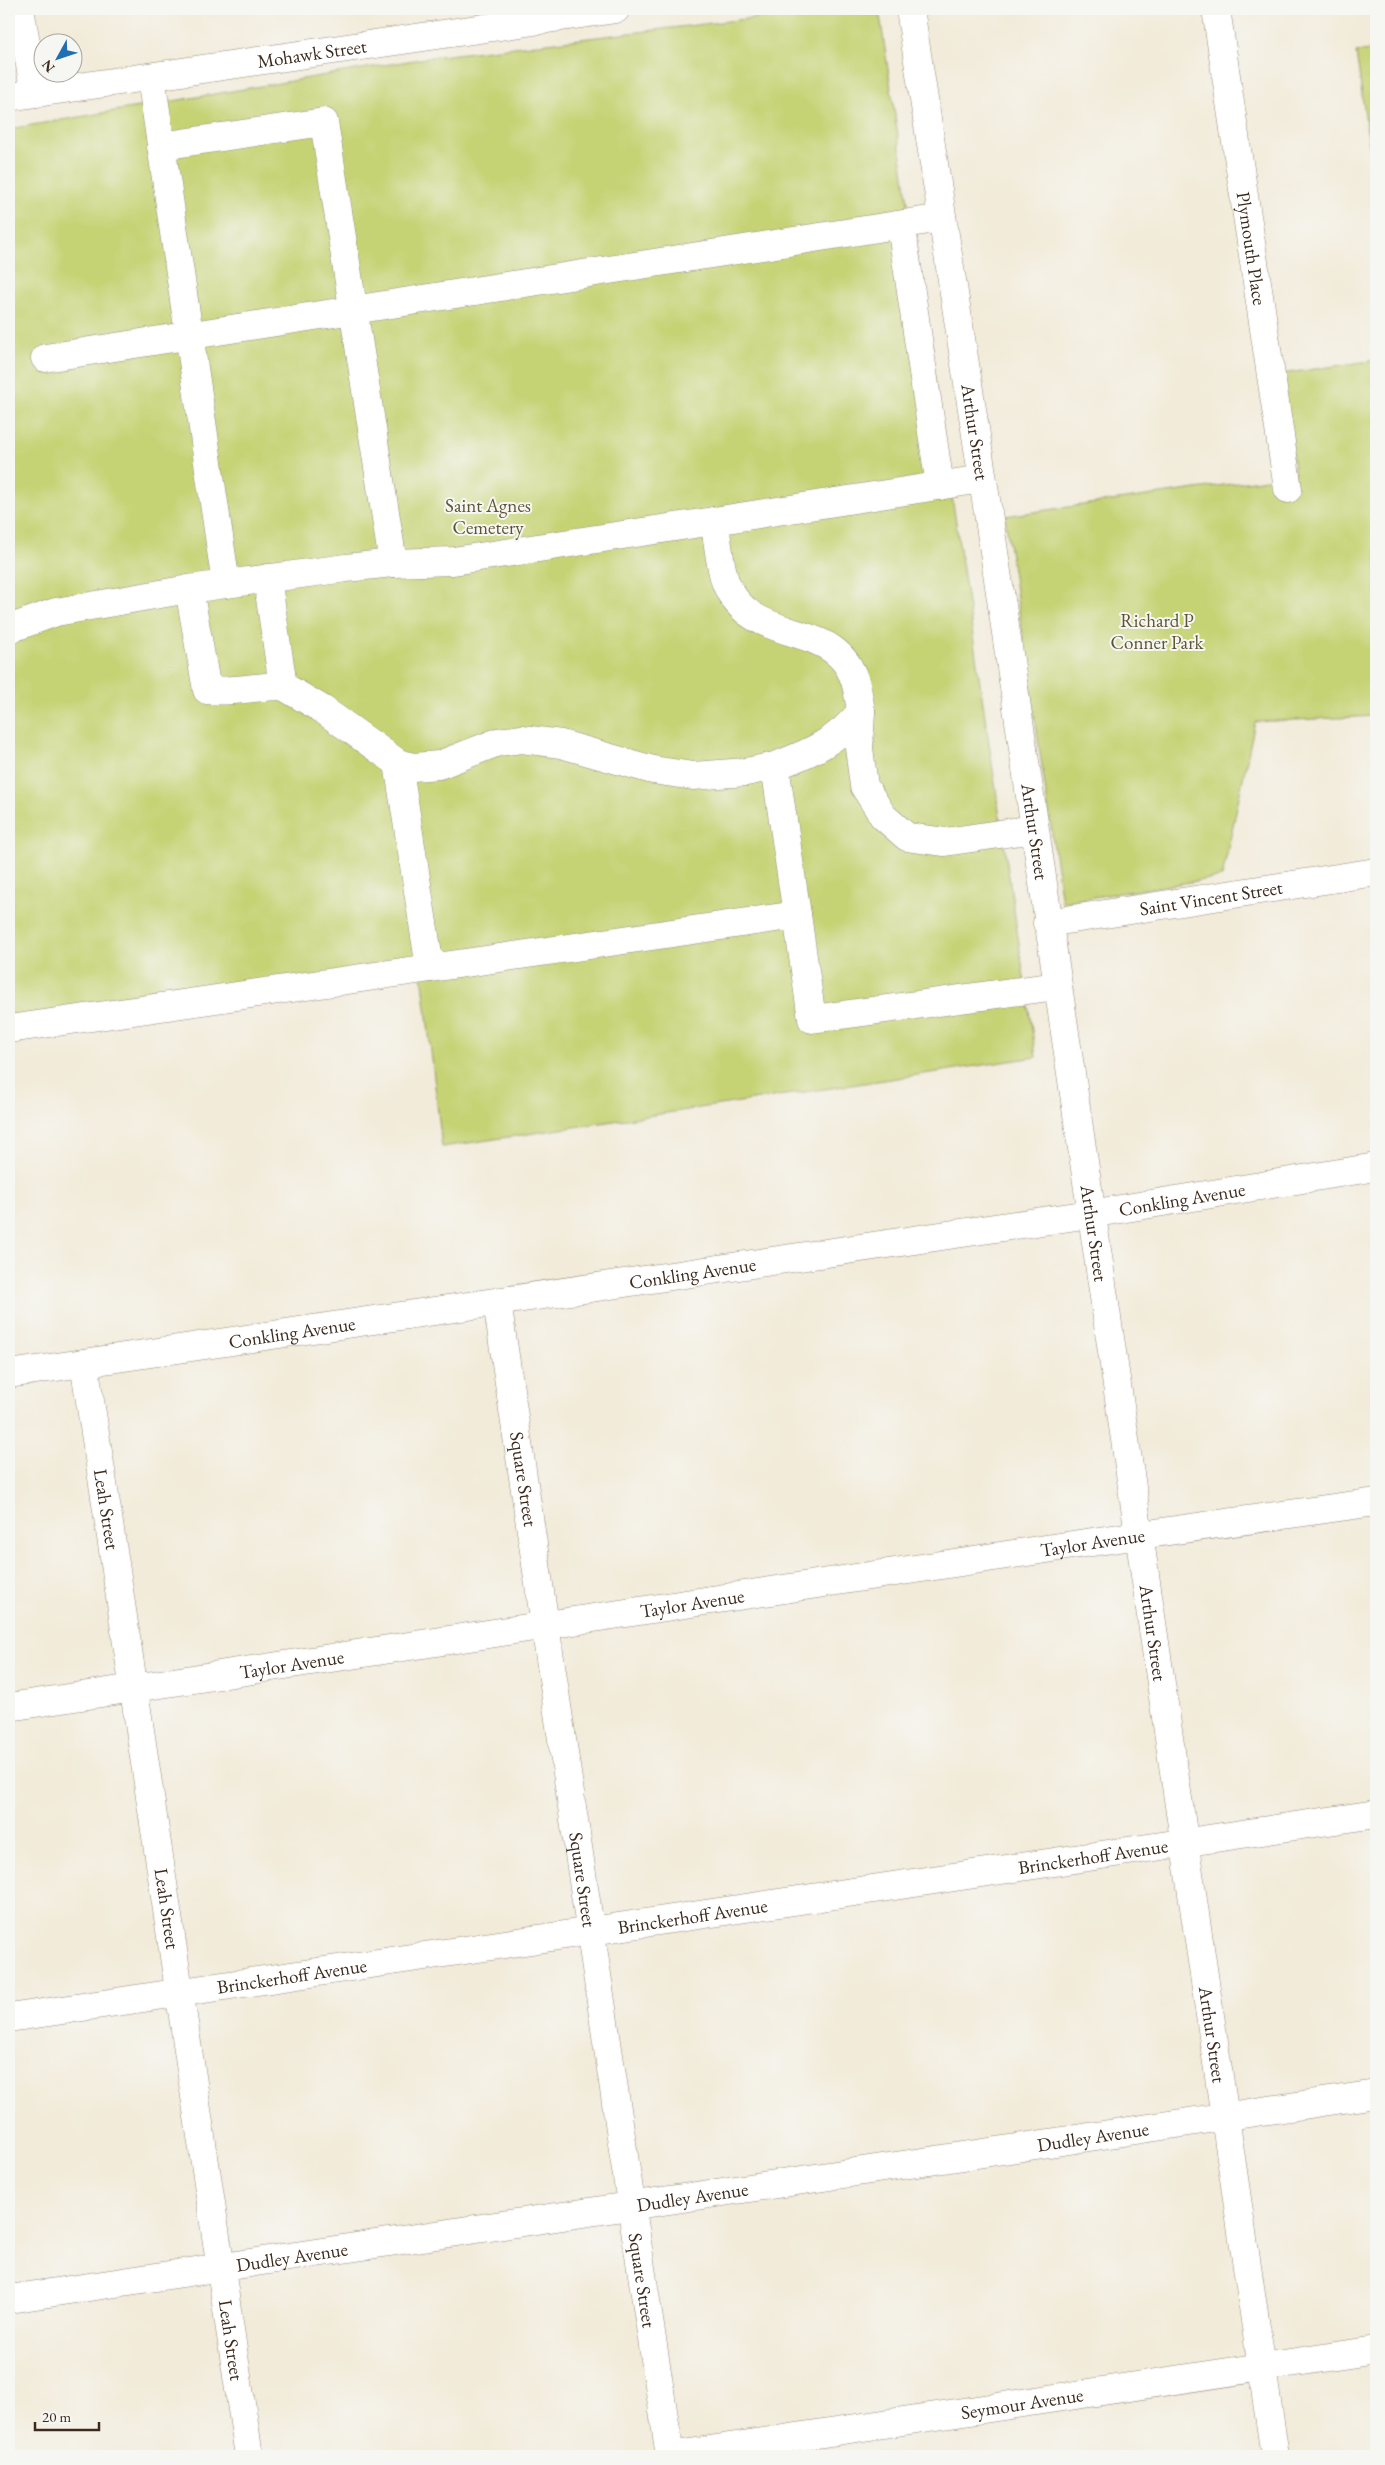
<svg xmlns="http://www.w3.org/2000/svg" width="1385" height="2465" viewBox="0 0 1385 2465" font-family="'EB Garamond',serif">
<rect width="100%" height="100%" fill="#f6f6f2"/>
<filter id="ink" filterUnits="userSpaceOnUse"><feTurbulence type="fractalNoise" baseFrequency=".02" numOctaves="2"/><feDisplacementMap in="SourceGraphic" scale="10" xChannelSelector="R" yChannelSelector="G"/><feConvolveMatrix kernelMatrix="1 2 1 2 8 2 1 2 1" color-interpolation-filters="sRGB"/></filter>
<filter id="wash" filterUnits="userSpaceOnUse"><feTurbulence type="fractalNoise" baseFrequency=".0096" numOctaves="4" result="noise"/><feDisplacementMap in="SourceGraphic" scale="20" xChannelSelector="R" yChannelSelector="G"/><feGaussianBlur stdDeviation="1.12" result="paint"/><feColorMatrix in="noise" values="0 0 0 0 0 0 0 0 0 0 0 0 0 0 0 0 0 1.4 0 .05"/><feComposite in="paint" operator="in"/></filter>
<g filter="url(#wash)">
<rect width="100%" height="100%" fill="#f2ebd9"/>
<!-- green -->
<g fill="#c6d374" stroke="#807e49">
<path d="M 828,9 L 879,9 L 1036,1057 L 442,1147 L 422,973 L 9,1027 L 9,129 L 432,57 Z"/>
<path d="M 1376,49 L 1376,193 L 1356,52 Z"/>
<path d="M 1376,360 L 1376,716 L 1255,722 L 1222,877 L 1062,902 L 1005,516 L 1295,475 L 1281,374 Z"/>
</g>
</g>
<g filter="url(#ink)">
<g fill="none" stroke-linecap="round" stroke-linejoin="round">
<!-- minor casing -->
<g stroke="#968a7c" stroke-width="29">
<g id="minor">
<path d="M 20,9 L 35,93"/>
<path id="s1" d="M 910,9 L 993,545 L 1275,2456"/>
<path id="s2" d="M 1216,9 L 1288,489"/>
<path d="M 151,77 L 226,584"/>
<path id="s3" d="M 9,97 L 616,9"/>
<path d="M 161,146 L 324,122 L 393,563"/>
<path d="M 901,225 L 940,486"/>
<path d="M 45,358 L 942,218"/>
<path d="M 267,578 L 283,686 L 322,709 L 398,763 L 413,767 L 439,765 L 498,742 L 522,739 L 561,744 L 653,770 L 693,776 L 746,772 L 775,766"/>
<path d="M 189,589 L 207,690 C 232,693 257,686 283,686"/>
<path d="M 9,629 L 56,612 L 189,589 L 346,568 L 393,563 L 453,561 L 714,521"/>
<path d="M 861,711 L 859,748 L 864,786 L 883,816 L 907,837 L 945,842 L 1034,829"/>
<path d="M 398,763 L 430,968"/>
<path d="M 797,915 L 812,1019 L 1057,986"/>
<path id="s4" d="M 1047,923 L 1376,872"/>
<path d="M 9,1029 L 797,915 L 775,766 C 810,753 838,741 861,711 C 858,693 856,673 842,658 C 812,624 747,639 725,581 C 719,562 718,540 714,521 L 982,479"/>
<path id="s5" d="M 497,1302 C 557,1687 609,2072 670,2456"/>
<path id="s6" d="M 84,1363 C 142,1727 194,2092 249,2456"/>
<path id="s7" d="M 9,1374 L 1090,1214 L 1376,1167"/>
<path id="s8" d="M 9,1707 L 1112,1539 L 1376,1502"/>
<path id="s9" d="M 9,2018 L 1376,1814"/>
<path id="s10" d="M 9,2299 L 1376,2094"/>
<path id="s11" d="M 670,2456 L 1376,2350"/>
</g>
</g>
<!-- minor -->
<use href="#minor" stroke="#fff" stroke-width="28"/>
</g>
</g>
<g text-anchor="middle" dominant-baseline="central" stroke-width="4" stroke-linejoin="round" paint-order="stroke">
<!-- street labels -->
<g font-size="19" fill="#3b2a1e" stroke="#f6f6f2">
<text stroke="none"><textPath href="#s3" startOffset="306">Mohawk Street</textPath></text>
<text stroke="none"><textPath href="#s2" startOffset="242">Plymouth Place</textPath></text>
<text stroke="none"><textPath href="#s1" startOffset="428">Arthur Street</textPath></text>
<text stroke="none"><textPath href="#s1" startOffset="832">Arthur Street</textPath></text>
<text stroke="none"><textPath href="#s4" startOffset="166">Saint Vincent Street</textPath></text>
<text stroke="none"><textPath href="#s7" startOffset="1186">Conkling Avenue</textPath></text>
<text stroke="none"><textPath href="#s1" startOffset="1238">Arthur Street</textPath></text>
<text stroke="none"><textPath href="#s7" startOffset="691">Conkling Avenue</textPath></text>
<text stroke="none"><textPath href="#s7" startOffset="286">Conkling Avenue</textPath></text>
<text stroke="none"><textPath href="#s5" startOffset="179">Square Street</textPath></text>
<text stroke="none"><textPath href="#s6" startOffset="148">Leah Street</textPath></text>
<text stroke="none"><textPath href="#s8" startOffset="1096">Taylor Avenue</textPath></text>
<text stroke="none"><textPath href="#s8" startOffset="691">Taylor Avenue</textPath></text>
<text stroke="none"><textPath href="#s1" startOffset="1642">Arthur Street</textPath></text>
<text stroke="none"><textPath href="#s8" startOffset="286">Taylor Avenue</textPath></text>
<text stroke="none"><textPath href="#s9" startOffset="1096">Brinckerhoff Avenue</textPath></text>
<text stroke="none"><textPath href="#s5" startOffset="584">Square Street</textPath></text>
<text stroke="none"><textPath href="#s6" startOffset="552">Leah Street</textPath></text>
<text stroke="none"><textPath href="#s9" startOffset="691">Brinckerhoff Avenue</textPath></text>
<text stroke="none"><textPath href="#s9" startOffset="286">Brinckerhoff Avenue</textPath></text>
<text stroke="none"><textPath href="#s1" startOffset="2048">Arthur Street</textPath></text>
<text stroke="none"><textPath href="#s10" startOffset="1096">Dudley Avenue</textPath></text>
<text stroke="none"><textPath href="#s10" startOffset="691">Dudley Avenue</textPath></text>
<text stroke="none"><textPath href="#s10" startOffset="286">Dudley Avenue</textPath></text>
<text stroke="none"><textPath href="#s5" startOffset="989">Square Street</textPath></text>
<text stroke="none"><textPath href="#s6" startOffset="988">Leah Street</textPath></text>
<text stroke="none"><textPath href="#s11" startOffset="356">Seymour Avenue</textPath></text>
</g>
<!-- park labels -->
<g font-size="19" fill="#5e5434" stroke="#f6f6f2">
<text x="488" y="505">Saint Agnes<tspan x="488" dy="22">Cemetery</tspan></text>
<text x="1157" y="620">Richard P<tspan x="1157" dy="22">Conner Park</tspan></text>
</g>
</g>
<!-- margin -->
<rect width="1385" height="2465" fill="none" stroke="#f6f6f2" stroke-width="30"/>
<!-- north arrow -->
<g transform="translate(58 58) rotate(230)"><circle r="24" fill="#f6f6f2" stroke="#aba49d"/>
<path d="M0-4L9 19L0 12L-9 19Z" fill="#1f6fb2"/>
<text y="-8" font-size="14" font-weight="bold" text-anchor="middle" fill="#3b2a1e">N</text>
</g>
<!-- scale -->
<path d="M35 2422v8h64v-8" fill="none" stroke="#3b2a1e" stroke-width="2.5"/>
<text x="42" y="2422" font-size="15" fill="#3b2a1e" stroke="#f6f6f2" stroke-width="4" paint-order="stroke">20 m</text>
</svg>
